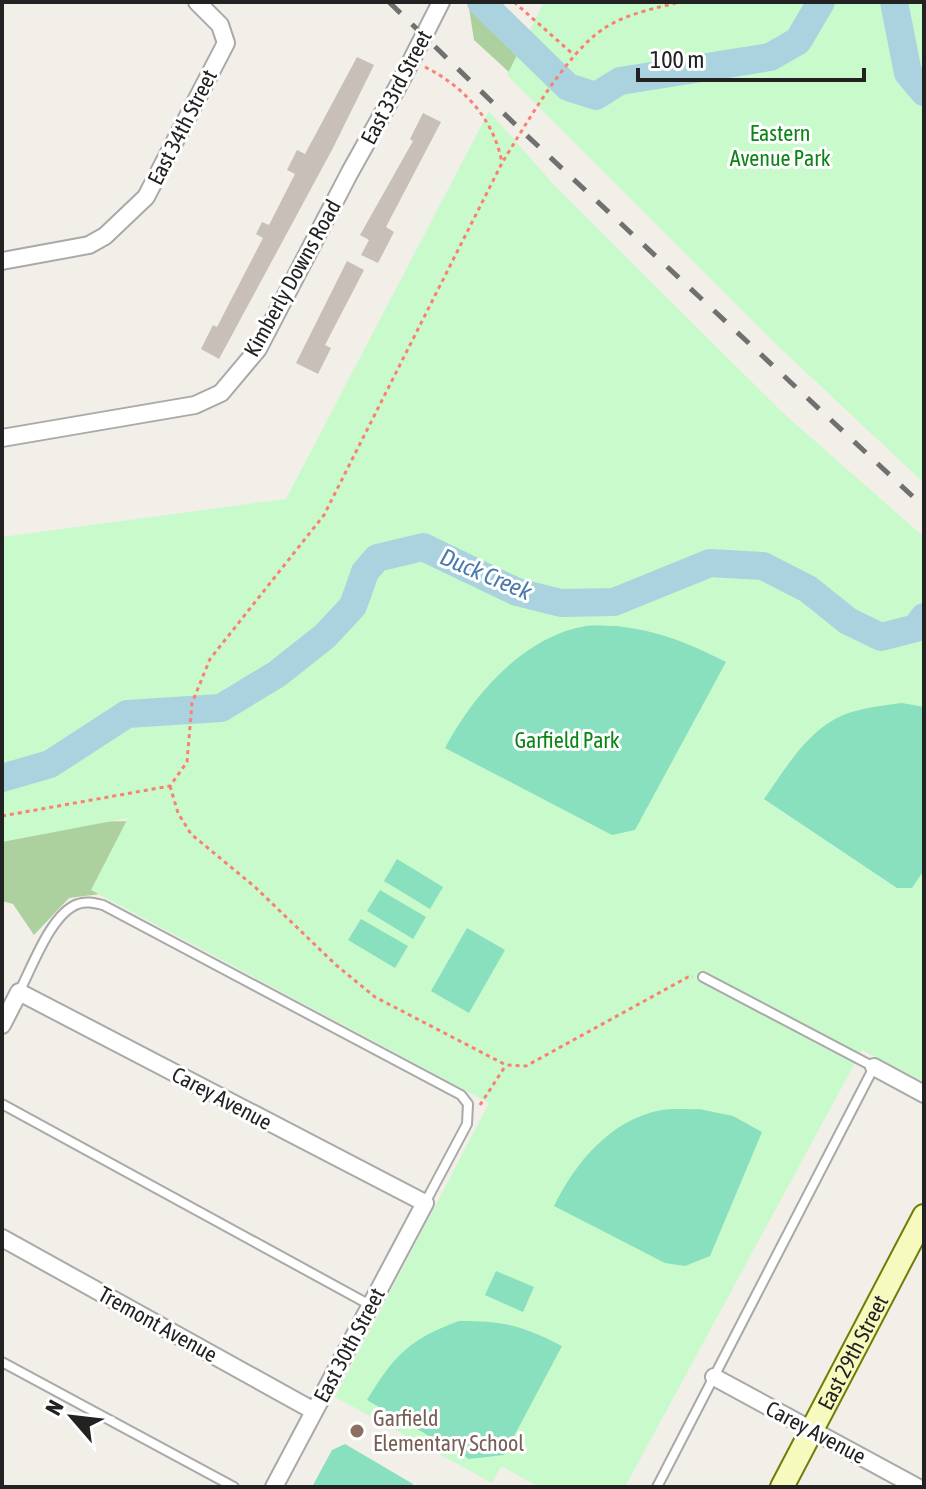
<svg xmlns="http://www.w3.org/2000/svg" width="926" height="1489" viewBox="0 0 926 1489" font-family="'Asap Condensed',sans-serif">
<rect width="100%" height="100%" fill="#f2efe9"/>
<!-- forest -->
<g fill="#add19e">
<path d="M 468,2 L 550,82 L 536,97 L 474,40 Z"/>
<path d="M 138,821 L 116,892 L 69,898 L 34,935 L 13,904 L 2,901 L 2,833 L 65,822 Z"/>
</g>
<!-- park -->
<g fill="#c8facc">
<path d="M 544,2 L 924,2 L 924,483 L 780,348 L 507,75 Z"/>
<path d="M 489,111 L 554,185 L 782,412 L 924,537 L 924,1082 L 862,1050 L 625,1487 L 539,1487 L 501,1466 L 492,1483 L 335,1397 L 489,1103 L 91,890 L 128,818 L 2,842 L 2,537 L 286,499 Z"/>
</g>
<!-- pitch -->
<g fill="#88e0be">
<path d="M 617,626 C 662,632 686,642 726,662 L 635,830 L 612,835 L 445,748 C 473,695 524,636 586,626 C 596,625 607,626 617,626 Z"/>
<path d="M 902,703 L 924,707 L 924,870 L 912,888 L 897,888 L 764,799 C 784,771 804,736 835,719 C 855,708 881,706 902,703 Z"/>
<path d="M 397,859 L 443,887 L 430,909 L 384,881 Z"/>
<path d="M 380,890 L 426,917 L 413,939 L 367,911 Z"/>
<path d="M 361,919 L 408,946 L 395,968 L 348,940 Z"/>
<path d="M 467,928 L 505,950 L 469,1013 L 431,991 Z"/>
<path d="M 699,1109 L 733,1116 L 762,1132 L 710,1256 L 685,1266 L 665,1263 L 554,1206 C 575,1163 611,1119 662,1110 C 673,1108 687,1110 699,1109 Z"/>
<path d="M 496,1271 L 534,1287 L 523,1312 L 485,1295 Z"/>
<path d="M 459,1321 C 504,1321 521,1325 562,1346 L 504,1455 L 469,1459 L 367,1400 C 394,1355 410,1339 459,1321 Z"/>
<path d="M 345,1444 L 413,1484 L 411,1487 L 312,1487 L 332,1450 Z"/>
</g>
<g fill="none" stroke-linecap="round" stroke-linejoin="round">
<!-- river -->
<g stroke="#aad3df" stroke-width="28">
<path d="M 481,2 L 568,87 L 596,96 L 620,81 L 770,57 L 798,41 L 821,2"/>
<path d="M 894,2 L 908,73 L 924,92"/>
<path d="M 2,778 L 50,764 L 127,714 L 221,708 L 277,674 L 325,636 L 353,606 L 365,572 L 377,558 L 423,547 L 517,592 L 561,603 L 614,602 L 710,563 L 763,566 L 808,589 L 848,621 L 881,637 L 916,628 L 924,617"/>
</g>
</g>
<!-- building -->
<g fill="#c7bfb8">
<path d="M 357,57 L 374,65 L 333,148 L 219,359 L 201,349 L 213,325 L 217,327 L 263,238 L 256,234 L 262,222 L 269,225 L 295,174 L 287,170 L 297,150 L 305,154 Z"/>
<path d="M 423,113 L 441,122 L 386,227 L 394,232 L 378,263 L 361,255 L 369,240 L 360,235 L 413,141 L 410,139 Z"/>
<path d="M 347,261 L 364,270 L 325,345 L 331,348 L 318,374 L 296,363 Z"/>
</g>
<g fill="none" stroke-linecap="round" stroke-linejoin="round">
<!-- lane casing -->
<g stroke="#a9a9a9" stroke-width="12">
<g id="lane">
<path d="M 19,992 C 32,968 51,913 78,904 C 86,901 94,903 103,905 L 461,1095 L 468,1104 L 467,1124 L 425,1203"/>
<path d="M 2,1104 L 370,1305"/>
<path d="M 2,1362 L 234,1487"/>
<path d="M 657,1487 L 874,1067 L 703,977"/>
</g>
</g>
<!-- street casing -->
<g stroke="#a9a9a9" stroke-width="20">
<g id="street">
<path d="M 2,261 L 89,245 L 105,236 L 146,197 L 226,43 L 220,25 L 197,2"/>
<path d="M 2,438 L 195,405 L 221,393 L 258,349 L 350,172 L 402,79 L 441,2"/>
<path d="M 2,1025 L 19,992 L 425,1203 L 274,1487"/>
<path d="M 874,1067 L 924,1094"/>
<path d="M 2,1238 L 314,1411"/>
<path d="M 714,1377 L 917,1487"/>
</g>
</g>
<!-- secondary casing -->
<g stroke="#707d05" stroke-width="26">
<g id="secondary">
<path id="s1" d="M 782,1487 L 924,1216"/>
</g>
</g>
<!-- path -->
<g stroke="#fa8072" stroke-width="3" stroke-dasharray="4 4" stroke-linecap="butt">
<path d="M 514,2 L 574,55"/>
<path d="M 425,67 C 465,87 494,120 502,163"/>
<path d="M 170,786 L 178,813 L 191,834 L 255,887 L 336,965 L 375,997 L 506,1065 L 526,1066 L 688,977 L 693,977"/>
<path d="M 2,816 L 170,786 L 187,762 L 192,703 L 210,659 L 324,515 L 502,163 C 526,124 566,54 603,29 C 625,14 656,8 680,2"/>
<path d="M 480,1105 L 506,1065"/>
</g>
<!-- lane -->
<use href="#lane" stroke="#fff" stroke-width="8"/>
<!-- street -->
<use href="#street" stroke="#fff" stroke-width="16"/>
<!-- secondary -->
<use href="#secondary" stroke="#f7fabf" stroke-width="22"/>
<!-- rail -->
<path stroke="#707070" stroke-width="5" stroke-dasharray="16 16" stroke-linecap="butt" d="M 389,2 L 522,131 L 924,507"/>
</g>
<!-- markers -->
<circle fill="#8d6e63" stroke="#fff" stroke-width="3" cx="357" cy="1431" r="8"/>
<g text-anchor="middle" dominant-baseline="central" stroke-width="6" stroke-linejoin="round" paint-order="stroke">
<!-- street labels -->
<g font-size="22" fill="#222" stroke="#fff">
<text transform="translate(396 87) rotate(-62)">East 33rd Street</text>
<text transform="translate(182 127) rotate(-63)">East 34th Street</text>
<text transform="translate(292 278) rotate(-61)">Kimberly Downs Road</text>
<text transform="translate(222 1098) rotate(28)">Carey Avenue</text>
<text transform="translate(158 1324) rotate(29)">Tremont Avenue</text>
<text transform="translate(349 1345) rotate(-62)">East 30th Street</text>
<text stroke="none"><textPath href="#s1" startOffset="152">East 29th Street</textPath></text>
<text transform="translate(816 1432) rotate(28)">Carey Avenue</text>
</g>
<!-- park labels -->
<g font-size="22" fill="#0c8416" stroke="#fff">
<text x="780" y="133">Eastern<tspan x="780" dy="25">Avenue Park</tspan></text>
<text x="567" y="740">Garfield Park</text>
</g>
<!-- education labels -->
<g font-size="22" fill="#785e54" stroke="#fff" text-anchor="start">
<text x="373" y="1418">Garfield<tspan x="373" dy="25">Elementary School</tspan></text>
</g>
<!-- water labels -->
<g font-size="24" font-style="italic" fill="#4a7aab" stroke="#fff">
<text transform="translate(486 574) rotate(23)">Duck Creek</text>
</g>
</g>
<!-- border -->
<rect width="926" height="1489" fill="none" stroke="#222222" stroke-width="8"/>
<!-- north arrow -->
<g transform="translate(72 1417) rotate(298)" stroke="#ffffff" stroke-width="6" paint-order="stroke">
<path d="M0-6L14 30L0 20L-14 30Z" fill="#222222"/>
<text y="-12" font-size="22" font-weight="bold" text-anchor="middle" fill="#222222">N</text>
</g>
<!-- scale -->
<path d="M638 68v12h226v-12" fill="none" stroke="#222222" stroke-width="4"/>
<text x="650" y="68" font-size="24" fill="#222222" stroke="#ffffff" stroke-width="6" paint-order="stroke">100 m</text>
</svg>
